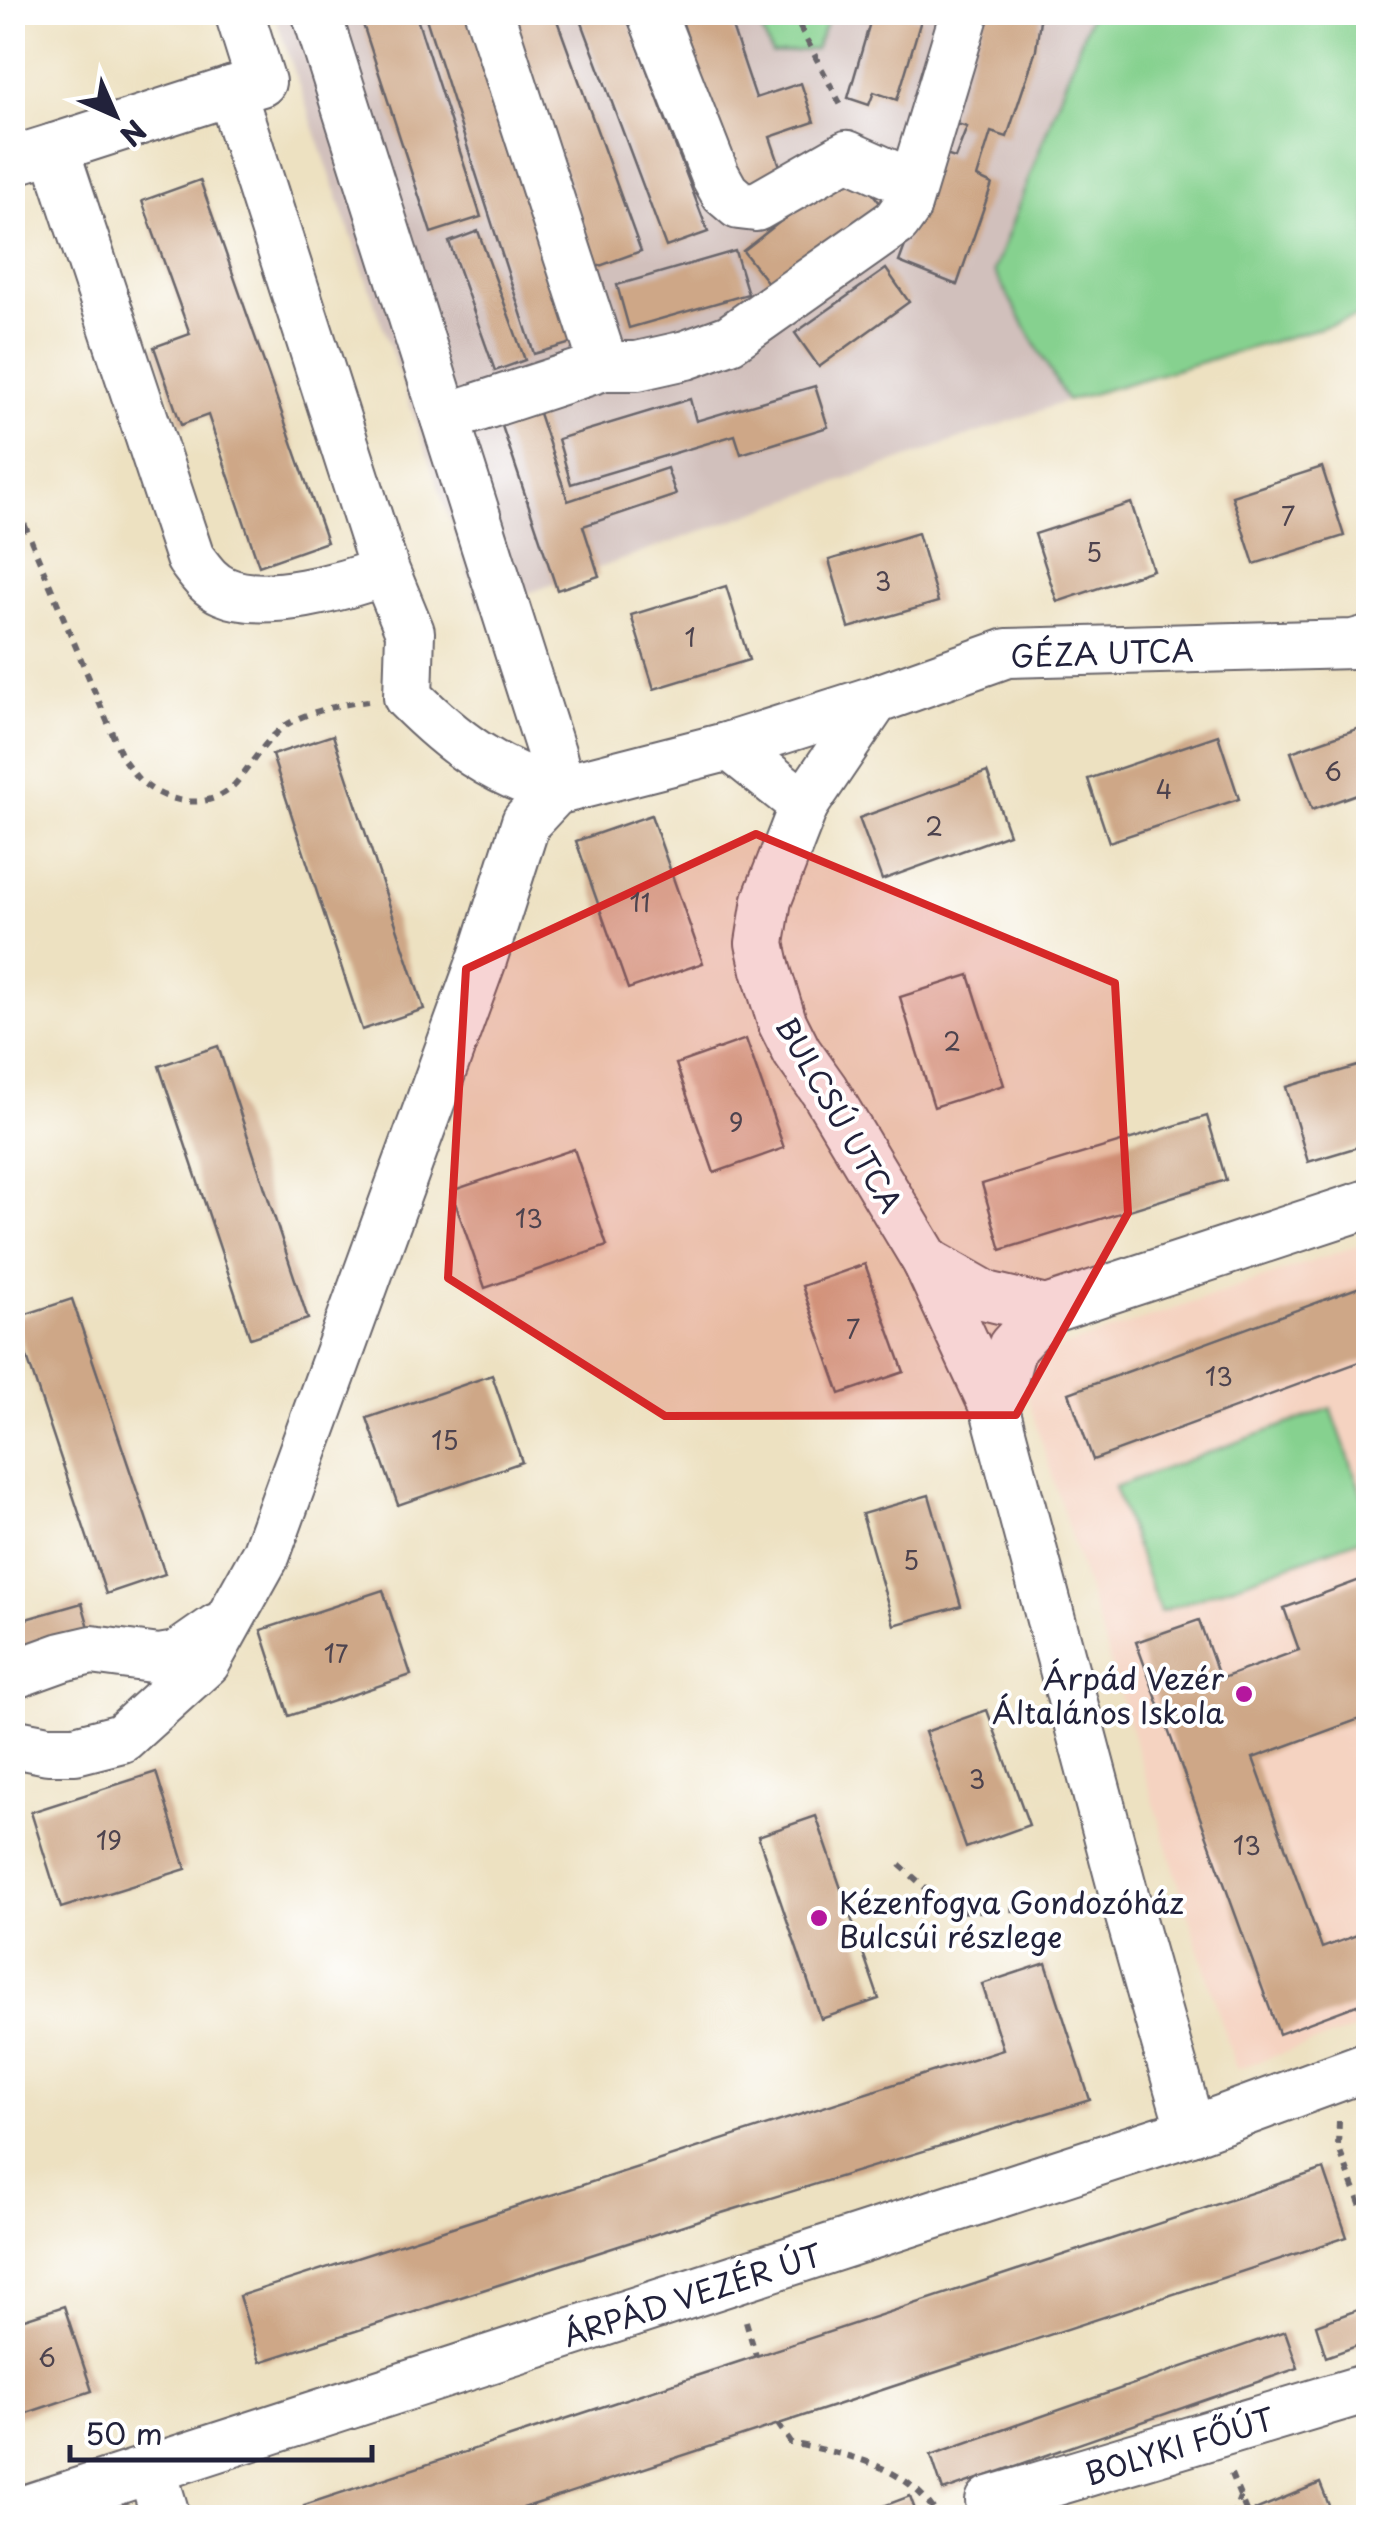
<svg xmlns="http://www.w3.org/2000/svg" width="1381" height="2530" viewBox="0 0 1381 2530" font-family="'Playpen Sans',sans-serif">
<rect width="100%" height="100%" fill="#fff"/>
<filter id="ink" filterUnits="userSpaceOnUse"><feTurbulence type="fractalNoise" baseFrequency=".01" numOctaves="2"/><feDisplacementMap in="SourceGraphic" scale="20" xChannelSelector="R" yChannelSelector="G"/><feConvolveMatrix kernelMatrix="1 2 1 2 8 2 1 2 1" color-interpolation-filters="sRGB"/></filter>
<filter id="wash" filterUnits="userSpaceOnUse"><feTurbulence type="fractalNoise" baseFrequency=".0048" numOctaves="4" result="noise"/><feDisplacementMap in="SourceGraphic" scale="40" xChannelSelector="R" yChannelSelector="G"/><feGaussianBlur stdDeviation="2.25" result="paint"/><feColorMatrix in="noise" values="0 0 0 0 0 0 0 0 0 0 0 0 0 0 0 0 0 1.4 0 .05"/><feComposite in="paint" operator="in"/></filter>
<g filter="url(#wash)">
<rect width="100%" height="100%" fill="#ede1c1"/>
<!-- built -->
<path fill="#f5d3c1" d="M 1368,1242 L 1368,2025 L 1236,2069 L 1017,1363 Z"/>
<!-- industrial -->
<path fill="#d1c0bc" d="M 274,13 L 754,13 L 772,54 L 815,49 L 831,13 L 1091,13 L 994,271 L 1067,401 L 481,610 Z"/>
<!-- green -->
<g fill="#86d18f" stroke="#547a65" stroke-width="2.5">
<path d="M 754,13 L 831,13 L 815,49 L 772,54 Z"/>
<path d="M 1091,13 L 1368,13 L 1368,314 L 1067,401 L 994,271 Z"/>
<path d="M 1331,1408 L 1368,1511 L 1368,1536 L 1160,1612 L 1114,1487 Z"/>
</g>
<g id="blocks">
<!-- building -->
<g fill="#cea787">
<path d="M 359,12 L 415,12 L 481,217 L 431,233 Z"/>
<path d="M 424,12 L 468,12 L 575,342 L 534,354 Z"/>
<path d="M 511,12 L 554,12 L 641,251 L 597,267 Z"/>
<path d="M 578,12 L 625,12 L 708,232 L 666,247 Z"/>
<path d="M 679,12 L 727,12 L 756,98 L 801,83 L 814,122 L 770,137 L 782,172 L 738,186 Z"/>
<path d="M 873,12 L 898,12 L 921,20 L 897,100 L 874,92 L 869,105 L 848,98 Z"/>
<path d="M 987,12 L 1041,12 L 1036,50 L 1007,137 L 991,132 L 977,177 L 992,184 L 957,285 L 899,262 L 939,153 L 955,158 L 967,127 L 951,122 Z"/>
<path d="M 851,166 L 880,203 L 772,288 L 743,251 Z"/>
<path d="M 200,180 L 327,542 L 259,566 L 208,415 L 181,425 L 154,347 L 190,334 L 142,201 Z"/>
<path d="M 478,231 L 525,360 L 495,371 L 449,242 Z"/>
<path d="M 735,251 L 748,294 L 629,328 L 617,285 Z"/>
<path d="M 886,269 L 909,302 L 819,367 L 795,333 Z"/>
<path d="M 815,386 L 828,427 L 741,454 L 735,435 L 571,484 L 558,439 L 690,399 L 696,421 Z"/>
<path d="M 536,404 L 568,501 L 667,468 L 676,495 L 583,526 L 599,576 L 557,590 L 499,417 Z"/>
<path d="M 1322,467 L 1344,536 L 1254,564 L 1232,496 Z"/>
<path d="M 1131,503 L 1153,570 L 1057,602 L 1035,534 Z"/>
<path d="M 918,533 L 938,602 L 849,628 L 829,560 Z"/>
<path d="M 726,586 L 749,660 L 654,689 L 631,615 Z"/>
<path d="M 1368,725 L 1368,790 L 1312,810 L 1291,752 Z"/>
<path d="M 333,735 L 424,1009 L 362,1030 L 272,755 Z"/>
<path d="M 1218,735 L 1239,799 L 1109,842 L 1088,779 Z"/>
<path d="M 987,772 L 1009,834 L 882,880 L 859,818 Z"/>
<path d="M 651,815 L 703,963 L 628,989 L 576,841 Z"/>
<path d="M 969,975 L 1004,1085 L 934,1107 L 900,997 Z"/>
<path d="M 746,1039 L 784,1148 L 714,1173 L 676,1064 Z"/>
<path d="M 218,1046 L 308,1319 L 250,1338 L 159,1066 Z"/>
<path d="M 1368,1063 L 1368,1144 L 1308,1162 L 1286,1087 Z"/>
<path d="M 1207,1116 L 1226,1180 L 1001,1250 L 982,1184 Z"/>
<path d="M 574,1149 L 607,1246 L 485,1288 L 451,1191 Z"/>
<path d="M 865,1264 L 904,1372 L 840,1394 L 802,1286 Z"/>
<path d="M 1368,1284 L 1368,1359 L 1093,1460 L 1069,1393 Z"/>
<path d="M 72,1299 L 165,1574 L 106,1594 L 14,1318 Z"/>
<path d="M 492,1375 L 522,1462 L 398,1505 L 367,1418 Z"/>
<path d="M 929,1495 L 961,1606 L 894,1625 L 862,1514 Z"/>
<path d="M 1368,1577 L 1368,1716 L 1253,1758 L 1322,1948 L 1368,1931 L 1368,2001 L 1279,2034 L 1136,1642 L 1199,1620 L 1220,1679 L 1299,1650 L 1284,1608 Z"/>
<path d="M 383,1590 L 411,1675 L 289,1716 L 261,1630 Z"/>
<path d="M 82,1603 L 90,1631 L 12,1654 L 12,1623 Z"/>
<path d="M 987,1710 L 1029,1825 L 966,1848 L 925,1732 Z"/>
<path d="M 156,1772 L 186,1869 L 61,1908 L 31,1812 Z"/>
<path d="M 816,1816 L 879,1999 L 821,2019 L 758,1836 Z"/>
<path d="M 1046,1963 L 1090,2100 L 699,2220 L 260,2362 L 239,2296 L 1003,2049 L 982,1984 Z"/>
<path d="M 1324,2169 L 1347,2237 L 493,2518 L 308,2518 L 304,2505 Z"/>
<path d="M 64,2306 L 92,2391 L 12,2418 L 12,2323 Z"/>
<path d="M 1368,2306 L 1368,2342 L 1326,2357 L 1316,2325 Z"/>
<path d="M 1285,2331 L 1298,2368 L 943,2491 L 931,2455 Z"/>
<path d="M 1320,2483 L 1334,2518 L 1258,2518 L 1255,2510 Z"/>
<path d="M 910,2496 L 918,2518 L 854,2518 L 854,2517 Z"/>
</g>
</g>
</g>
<g filter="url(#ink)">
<use href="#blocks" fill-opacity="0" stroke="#69656a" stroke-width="2.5"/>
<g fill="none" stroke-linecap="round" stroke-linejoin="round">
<!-- minor casing -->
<g stroke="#69656a" stroke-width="52">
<g id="minor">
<path d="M 316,12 L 551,752 L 556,772 L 555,791 C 491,770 455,744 408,697 L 410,632 L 385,571 L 231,91 L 54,148 L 190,558 C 200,571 208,584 224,591 C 264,609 345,586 385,571"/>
<path d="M 489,12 L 604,366"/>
<path d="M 651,12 L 715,175 L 725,193 L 739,205 L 756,207 L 847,155 L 912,184"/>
<path d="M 231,91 L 261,82 L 239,12"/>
<path d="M 12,161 L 54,148"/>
<path d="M 445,418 L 604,366 L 637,366 L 686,355 L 730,339 L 896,222 L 906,208 L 965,12"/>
<path d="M 730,746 L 875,700 L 1007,653 L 1353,644 L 1368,640"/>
<path d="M 804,805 L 875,700"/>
<path d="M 927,1262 L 987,1296 L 1046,1310"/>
<path d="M 995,1409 L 1012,1347 L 1046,1310 L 1368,1204"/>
<path d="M 12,1675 L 62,1657 L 92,1650 L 159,1659 L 177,1656 L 217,1628"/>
<path d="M 12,1743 L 48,1750 L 75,1750 L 122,1738 L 206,1662 L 266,1554 L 483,957 L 526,822 L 555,791 L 730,746 L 804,805 L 767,900 L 760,943 L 766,970 L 782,1022 L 797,1052 L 824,1090 L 927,1262 L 995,1409 L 1127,1906 L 1191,2131"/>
<path d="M 152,2471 L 166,2518"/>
<path d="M 990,2501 L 1368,2388"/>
<path d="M 12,2514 L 1191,2131 L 1368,2066"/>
</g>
</g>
<!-- path -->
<g stroke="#69656a" stroke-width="6" stroke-dasharray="8 8" stroke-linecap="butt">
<path d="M 792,12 L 844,111"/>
<path d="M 12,495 L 123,759 C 129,766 135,777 143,783 C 169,804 210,811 235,784 C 252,764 264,741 286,725 C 308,711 343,704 368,701"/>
<path d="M 900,1865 L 951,1911 L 1086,1907"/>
<path d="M 1339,2121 L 1338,2146 L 1368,2225"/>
<path d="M 746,2321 L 756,2356"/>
<path d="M 778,2424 L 791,2443 C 847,2455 908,2464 939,2518"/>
<path d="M 1231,2474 L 1249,2518"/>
<path d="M 1232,2518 L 1240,2497"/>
</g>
<!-- minor -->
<use href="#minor" stroke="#fff" stroke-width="48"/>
</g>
</g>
<!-- marked area -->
<path fill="#d62828" fill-opacity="0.2" stroke="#d62828" stroke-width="8" stroke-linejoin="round" d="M 756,834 L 1115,983 L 1128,1213 L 1016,1415 L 665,1416 L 448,1278 L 466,969 Z"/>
<!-- markers -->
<g fill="#b5179e" stroke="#fff" stroke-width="4">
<circle cx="1244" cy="1694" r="10"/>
<circle cx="819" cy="1918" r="10"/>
</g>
<g text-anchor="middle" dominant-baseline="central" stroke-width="8" stroke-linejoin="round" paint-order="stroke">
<!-- number labels -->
<g font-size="25" fill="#4d434e">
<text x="1288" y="516">7</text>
<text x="1094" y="552">5</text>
<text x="883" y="581">3</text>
<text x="690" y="637">1</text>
<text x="1333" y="771">6</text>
<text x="1164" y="789">4</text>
<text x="934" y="826">2</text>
<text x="640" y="902">11</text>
<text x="952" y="1041">2</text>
<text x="736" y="1122">9</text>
<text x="529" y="1218">13</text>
<text x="853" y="1329">7</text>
<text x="1219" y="1376">13</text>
<text x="445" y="1440">15</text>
<text x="911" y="1560">5</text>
<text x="336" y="1653">17</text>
<text x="977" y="1779">3</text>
<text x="109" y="1840">19</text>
<text x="1247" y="1845">13</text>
<text x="47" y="2357">6</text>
</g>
<!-- street labels -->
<g font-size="30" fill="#22223b" stroke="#fff">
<text transform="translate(1102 652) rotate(-2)">GÉZA UTCA</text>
<text transform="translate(840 1114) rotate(60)">BULCSÚ UTCA</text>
<text transform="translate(692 2294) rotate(-18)">ÁRPÁD VEZÉR ÚT</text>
<text transform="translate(1179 2445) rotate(-17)">BOLYKI FŐÚT</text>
</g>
<!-- poi labels -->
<g font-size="30" fill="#22223b" stroke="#fff" text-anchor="end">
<text x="1224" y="1677">Árpád Vezér<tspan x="1224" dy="34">Általános Iskola</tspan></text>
<text x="839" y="1901" text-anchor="start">Kézenfogva Gondozóház<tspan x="839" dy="34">Bulcsúi részlege</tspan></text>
</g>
</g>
<!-- margin -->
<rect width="1381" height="2530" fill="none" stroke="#fff" stroke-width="50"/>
<!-- north arrow -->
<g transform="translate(115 115) rotate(135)" stroke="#ffffff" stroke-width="8" paint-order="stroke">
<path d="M0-8L18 38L0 25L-18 38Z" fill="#22223b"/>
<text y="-15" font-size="28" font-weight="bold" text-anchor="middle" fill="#22223b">N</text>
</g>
<!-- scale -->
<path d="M70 2445v15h302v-15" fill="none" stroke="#22223b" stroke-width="5"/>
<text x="85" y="2445" font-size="30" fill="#22223b" stroke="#ffffff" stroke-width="8" paint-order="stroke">50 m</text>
</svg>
